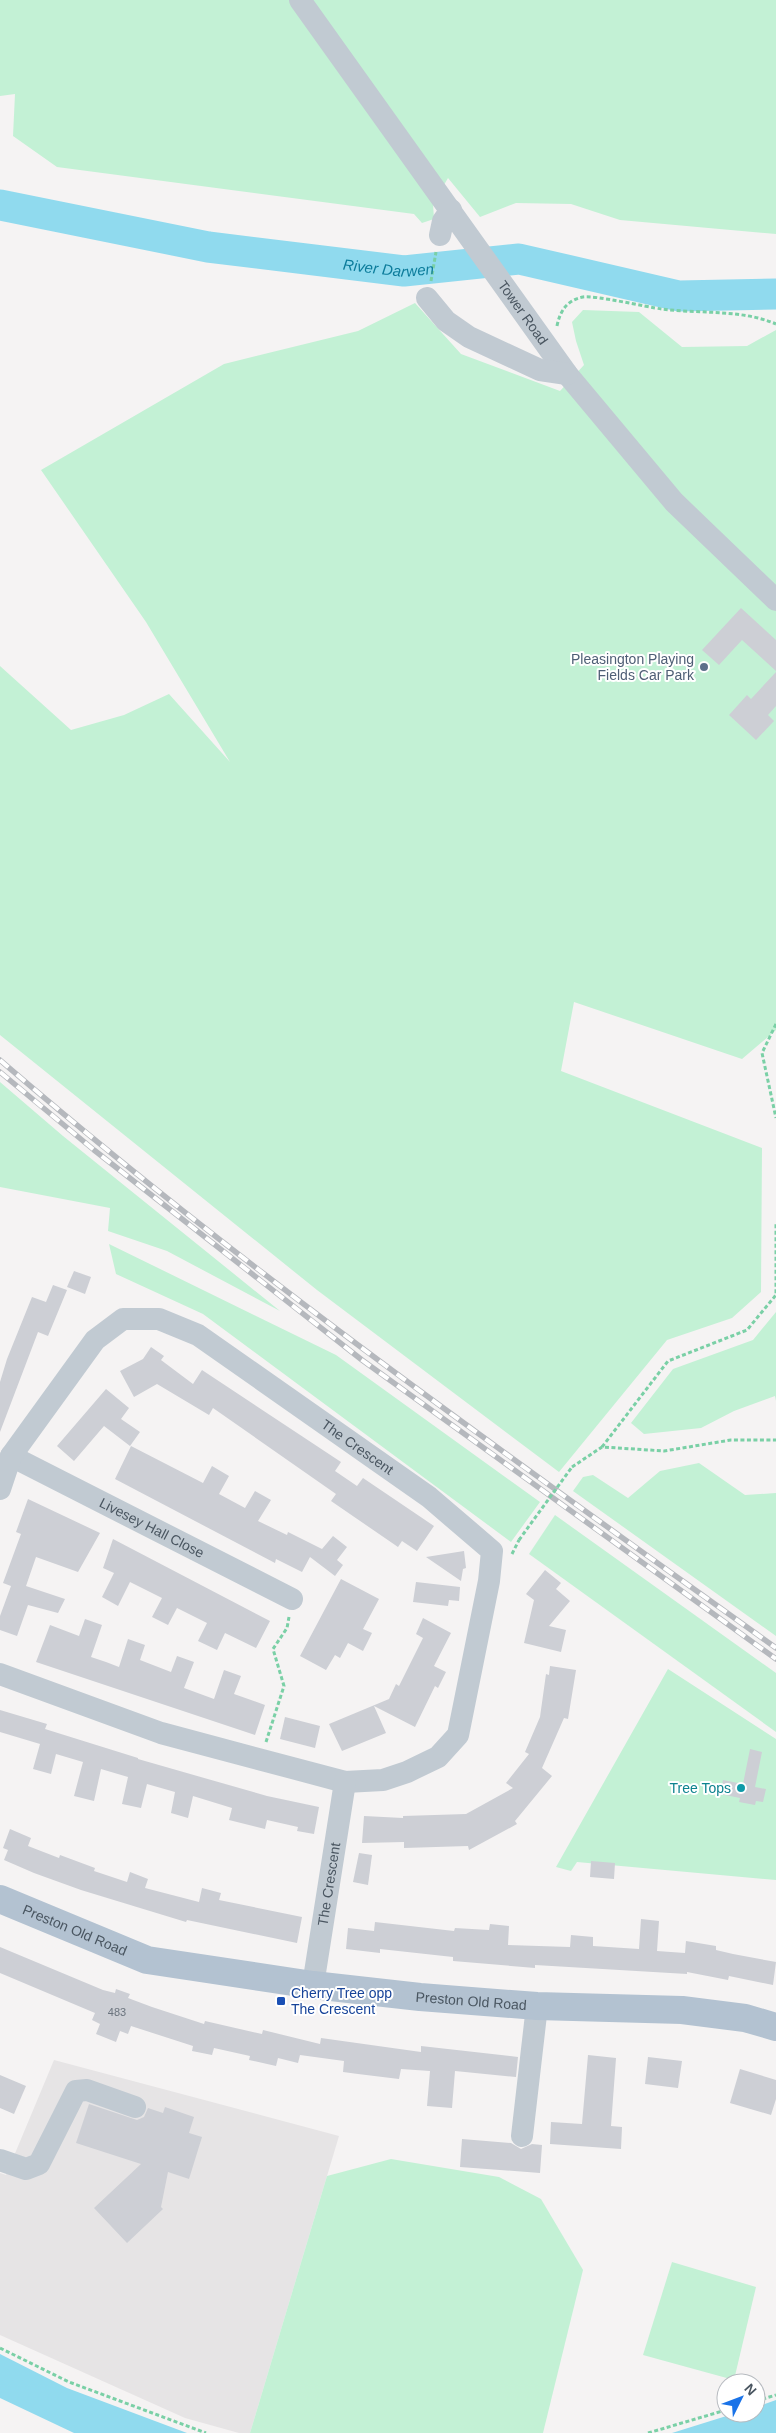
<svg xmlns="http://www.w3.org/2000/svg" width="776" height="2433" viewBox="0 0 776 2433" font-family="Arial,sans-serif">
<rect width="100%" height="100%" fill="#f5f3f3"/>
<!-- education -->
<path fill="#e6e4e5" d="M 54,2060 L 339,2136 L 250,2433 L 239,2433 L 185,2418 L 0,2335 L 0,2173 L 6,2175 Z"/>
<!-- green -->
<g fill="#c3f1d5">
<path d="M 0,0 L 776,0 L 776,234 L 620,220 L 571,204 L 516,203 L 480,217 L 448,178 L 433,204 L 434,219 L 422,223 L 414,214 L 57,167 L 13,136 L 15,94 L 0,96 Z"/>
<path d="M 415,303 L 461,354 L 560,391 L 584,365 L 576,341 L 572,322 L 583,310 L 639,312 L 682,347 L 747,346 L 776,330 L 776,1030 L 742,1059 L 574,1002 L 561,1071 L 762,1148 L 761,1292 L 732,1318 L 667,1340 L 559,1472 L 317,1290 L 0,1035 L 0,666 L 71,730 L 124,715 L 169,694 L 230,762 L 146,622 L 41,470 L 224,364 L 358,331 Z"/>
<path d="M 0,1082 L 63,1136 L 280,1311 L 167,1251 L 108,1231 L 110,1208 L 0,1187 Z"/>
<path d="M 109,1244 L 336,1355 L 540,1502 L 511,1542 L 203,1314 L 116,1274 Z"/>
<path d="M 776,1312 L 776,1401 L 775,1396 L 734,1411 L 701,1428 L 644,1434 L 631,1423 L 673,1369 L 753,1340 Z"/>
<path d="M 699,1463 L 745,1495 L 776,1493 L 776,1636 L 573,1491 L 583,1477 L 593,1475 L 628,1498 L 660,1471 Z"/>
<path d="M 555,1515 L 776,1673 L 776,1732 L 529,1554 Z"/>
<path d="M 668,1669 L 776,1739 L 776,1880 L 577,1862 L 571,1871 L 556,1867 Z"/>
<path d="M 391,2159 L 499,2177 L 541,2199 L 583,2270 L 543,2433 L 250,2433 L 327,2176 Z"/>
<path d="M 672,2262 L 756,2287 L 734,2380 L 643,2355 Z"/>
</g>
<!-- water -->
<g fill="#90daee">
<path d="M 0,2354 L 67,2388 L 187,2433 L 74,2433 L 0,2398 Z"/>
<path d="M 776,2400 L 776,2433 L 672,2433 L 736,2413 L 756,2413 L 756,2407 Z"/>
</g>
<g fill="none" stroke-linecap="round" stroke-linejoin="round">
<!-- river -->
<path stroke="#90daee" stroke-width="31" id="s1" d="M 0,205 L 208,247 L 404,271 L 519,259 L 679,296 L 776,294"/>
</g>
<!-- building -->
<g fill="#cdcfd5">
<path d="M 741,608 L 776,640 L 776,671 L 742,640 L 719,665 L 702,650 Z"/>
<path d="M 776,672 L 776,706 L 768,715 L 774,721 L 756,740 L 729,715 L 747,695 L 751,699 Z"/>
<path d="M 74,1271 L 91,1277 L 85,1294 L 67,1287 Z"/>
<path d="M 53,1285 L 67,1290 L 48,1336 L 38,1332 L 0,1432 L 0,1382 L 7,1359 L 32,1297 L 46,1302 Z"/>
<path d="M 151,1347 L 164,1356 L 161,1360 L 193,1384 L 202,1370 L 341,1462 L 335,1471 L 357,1486 L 363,1478 L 434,1526 L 417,1551 L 402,1541 L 398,1547 L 331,1501 L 336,1494 L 213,1408 L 209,1415 L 157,1384 L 134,1397 L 120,1371 L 143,1359 Z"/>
<path d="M 106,1389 L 129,1408 L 121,1419 L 140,1432 L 130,1446 L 104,1426 L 74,1461 L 57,1446 Z"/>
<path d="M 131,1446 L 203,1483 L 212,1466 L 229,1476 L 219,1494 L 245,1508 L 255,1491 L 271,1500 L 258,1521 L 287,1535 L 288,1532 L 322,1549 L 333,1536 L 347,1547 L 337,1560 L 343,1565 L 335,1576 L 310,1557 L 302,1572 L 276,1559 L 275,1563 L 115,1479 Z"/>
<path d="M 28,1499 L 100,1533 L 78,1572 L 36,1557 L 26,1586 L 65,1599 L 58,1613 L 28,1605 L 17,1636 L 0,1630 L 0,1616 L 11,1586 L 3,1583 L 21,1534 L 16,1532 Z"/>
<path d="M 113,1539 L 270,1621 L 256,1648 L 225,1633 L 217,1650 L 198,1641 L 207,1623 L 177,1608 L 168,1625 L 152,1617 L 162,1598 L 130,1582 L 118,1606 L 102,1597 L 114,1573 L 103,1568 Z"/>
<path d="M 464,1551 L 466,1568 L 463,1569 L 461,1581 L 426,1557 Z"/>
<path d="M 545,1570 L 561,1583 L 556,1589 L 570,1601 L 549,1626 L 566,1630 L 561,1652 L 524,1643 L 534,1600 L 526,1594 Z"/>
<path d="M 341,1579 L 379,1599 L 363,1629 L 372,1633 L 363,1651 L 348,1643 L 340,1658 L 335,1655 L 326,1670 L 300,1656 Z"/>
<path d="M 416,1582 L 460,1587 L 459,1601 L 449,1600 L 448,1606 L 413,1602 Z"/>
<path d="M 423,1618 L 451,1633 L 434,1666 L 446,1672 L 438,1688 L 435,1686 L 415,1727 L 374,1706 L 386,1733 L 342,1751 L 329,1724 L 389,1699 L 396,1684 L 399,1686 L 423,1638 L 416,1634 Z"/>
<path d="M 85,1619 L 102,1625 L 91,1657 L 106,1662 L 119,1667 L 128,1639 L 145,1645 L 140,1660 L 171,1672 L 177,1656 L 194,1662 L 184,1688 L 214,1699 L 224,1670 L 241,1676 L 234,1694 L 265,1705 L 255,1735 L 36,1662 L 50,1625 L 79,1636 Z"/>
<path d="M 550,1666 L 576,1670 L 568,1719 L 564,1718 L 542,1768 L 552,1776 L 515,1821 L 517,1824 L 469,1850 L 468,1846 L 404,1848 L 404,1842 L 362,1843 L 364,1816 L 403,1818 L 403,1816 L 466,1814 L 513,1788 L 506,1783 L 529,1754 L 525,1752 L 540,1717 L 546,1674 L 549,1675 Z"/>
<path d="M 0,1710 L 47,1724 L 45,1729 L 138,1758 L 138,1759 L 267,1796 L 319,1807 L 314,1834 L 297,1831 L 298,1827 L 267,1820 L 265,1829 L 229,1820 L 232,1808 L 193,1796 L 188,1818 L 171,1813 L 175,1792 L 147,1784 L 141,1808 L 122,1804 L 128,1777 L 101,1769 L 94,1801 L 74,1796 L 83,1762 L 56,1754 L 51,1774 L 33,1769 L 40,1744 L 0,1732 Z"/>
<path d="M 285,1717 L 320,1726 L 315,1748 L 280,1739 Z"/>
<path d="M 750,1749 L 762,1752 L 755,1787 L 766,1789 L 763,1802 L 756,1801 L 755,1805 L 739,1802 L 740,1798 L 720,1794 L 723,1780 L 743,1784 Z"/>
<path d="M 10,1829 L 31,1838 L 28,1846 L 59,1858 L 60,1855 L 95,1868 L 94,1871 L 127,1882 L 130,1872 L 148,1879 L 145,1888 L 199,1902 L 202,1888 L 221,1893 L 219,1900 L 302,1917 L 297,1943 L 187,1920 L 186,1922 L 81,1890 L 34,1873 L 4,1860 L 8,1850 L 3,1848 Z"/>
<path d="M 359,1853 L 372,1855 L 368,1885 L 353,1882 Z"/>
<path d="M 591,1861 L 615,1863 L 614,1879 L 590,1877 Z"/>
<path d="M 641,1919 L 659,1921 L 657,1951 L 685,1953 L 686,1941 L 716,1946 L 716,1950 L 733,1954 L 776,1962 L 773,1985 L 729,1976 L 728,1980 L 687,1972 L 687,1974 L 535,1965 L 535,1968 L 453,1961 L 453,1957 L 380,1949 L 380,1953 L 346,1949 L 348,1928 L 374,1931 L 375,1922 L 454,1931 L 455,1928 L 489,1930 L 490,1924 L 509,1926 L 508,1945 L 570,1947 L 571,1935 L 593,1937 L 593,1946 L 639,1949 Z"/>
<path d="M 0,1947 L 103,1990 L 115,1993 L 116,1989 L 130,1994 L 128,1998 L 152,2007 L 204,2024 L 205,2021 L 262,2034 L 263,2030 L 320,2044 L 321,2038 L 421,2052 L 421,2046 L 518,2057 L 516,2077 L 455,2071 L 452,2108 L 427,2106 L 430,2071 L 401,2069 L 399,2079 L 358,2074 L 343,2072 L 344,2061 L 300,2055 L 298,2063 L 278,2058 L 276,2066 L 249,2060 L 250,2056 L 214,2048 L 212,2055 L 192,2051 L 193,2046 L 131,2026 L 128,2034 L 120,2031 L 116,2042 L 96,2034 L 100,2024 L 92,2020 L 95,2013 L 0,1973 Z"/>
<path d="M 588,2055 L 616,2058 L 611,2126 L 622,2127 L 621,2149 L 550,2144 L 551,2122 L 582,2124 Z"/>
<path d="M 648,2057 L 682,2061 L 678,2088 L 645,2084 Z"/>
<path d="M 740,2069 L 776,2080 L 776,2099 L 771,2115 L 730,2103 Z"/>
<path d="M 0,2075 L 26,2086 L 14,2114 L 0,2108 Z"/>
<path d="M 89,2104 L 137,2120 L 144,2117 L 148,2108 L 163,2113 L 165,2107 L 194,2117 L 189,2133 L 202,2137 L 189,2179 L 168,2172 L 161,2207 L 163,2209 L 127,2243 L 94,2208 L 141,2164 L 76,2143 Z"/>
<path d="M 462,2139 L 511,2143 L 521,2149 L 532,2144 L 542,2145 L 540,2173 L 460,2167 Z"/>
</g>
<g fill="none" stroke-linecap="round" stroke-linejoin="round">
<!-- path -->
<g stroke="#7ad0a6" stroke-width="3" stroke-dasharray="4 2.5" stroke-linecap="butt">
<path d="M 431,281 L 436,252"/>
<path d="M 557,326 C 560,311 567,300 583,297 C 595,295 646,307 662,309 C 700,314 741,309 776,324"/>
<path d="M 776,1024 L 762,1053 L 776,1118"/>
<path d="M 602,1447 L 668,1361 L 747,1330 L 776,1295 L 776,1224"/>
<path d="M 572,1467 L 602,1447 L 664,1451 L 731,1440 L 776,1440"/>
<path d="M 512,1554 L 519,1540"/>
<path d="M 266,1742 L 284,1686 L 273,1649 L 287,1628 L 289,1617"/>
<path d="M 0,2348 L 69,2382 L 206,2433"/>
<path d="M 756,2401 L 776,2395"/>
<path d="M 648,2433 L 726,2410"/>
</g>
<!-- minor -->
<g stroke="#c1cad2" stroke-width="22">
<path id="s2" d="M 300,0 L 567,374 L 674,502 L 776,600"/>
<path d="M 440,235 L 443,221 L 451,210"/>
<path d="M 427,298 L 446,321 L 469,337 L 540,370 L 567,374"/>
<path id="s3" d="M 11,1456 L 292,1599"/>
<path id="s4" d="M 0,1489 L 11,1456 L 95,1340 L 123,1319 L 159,1319 L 198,1335 L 429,1497 L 492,1551 L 489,1581 L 458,1735 L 438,1757 L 407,1772 L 383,1780 L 345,1782 L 161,1733 L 0,1674"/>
<path id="s5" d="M 313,1985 L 345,1782"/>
<path d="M 522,2136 L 537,2006"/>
<path d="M 0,2160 L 26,2169 L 39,2164 L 76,2091 L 87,2090 L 135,2107"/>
</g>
<!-- major -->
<path stroke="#b3c2d1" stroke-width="28" id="s6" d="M 0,1899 L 147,1960 L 313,1985 L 420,1997 L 537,2006 L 682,2010 L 745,2018 L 776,2027"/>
<!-- rail casing -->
<g stroke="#b5b8bd" stroke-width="5.5">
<g id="rail">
<path d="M 0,1060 C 246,1272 513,1459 776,1648"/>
<path d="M 0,1072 L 94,1150 L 362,1360 L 776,1659"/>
</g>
</g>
<!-- rail -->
<use href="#rail" stroke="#fff" stroke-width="4" stroke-dasharray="11" stroke-linecap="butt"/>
<!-- path-bridge -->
<path stroke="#7ad0a6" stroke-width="3" stroke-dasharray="4 2.5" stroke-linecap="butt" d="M 519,1540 L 572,1467"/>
</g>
<!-- markers -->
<circle fill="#5c6f8a" stroke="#fff" stroke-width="2" cx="704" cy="667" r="5"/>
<circle fill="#0f9aa8" stroke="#fff" stroke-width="2" cx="741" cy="1788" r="5"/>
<rect fill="#1a4fb4" stroke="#fff" stroke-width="2" x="276" y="1996" width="10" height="10" rx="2.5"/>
<g text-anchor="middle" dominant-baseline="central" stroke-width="4" stroke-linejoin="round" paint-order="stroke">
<!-- number labels -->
<g font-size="11" fill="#6b747e">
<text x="117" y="2012">483</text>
</g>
<!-- street labels -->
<g font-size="14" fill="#4a5661" stroke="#fff">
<text stroke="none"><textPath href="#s2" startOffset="384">Tower Road</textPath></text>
<text stroke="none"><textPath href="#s4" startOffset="486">The Crescent</textPath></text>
<text stroke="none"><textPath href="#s3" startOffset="158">Livesey Hall Close</textPath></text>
<text stroke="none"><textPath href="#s5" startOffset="102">The Crescent</textPath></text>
<text stroke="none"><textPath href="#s6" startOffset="81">Preston Old Road</textPath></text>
<text stroke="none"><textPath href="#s6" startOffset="486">Preston Old Road</textPath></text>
</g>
<!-- service labels -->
<g font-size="14" fill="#4e5e75" stroke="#fff" text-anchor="end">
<text x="694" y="659">Pleasington Playing<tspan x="694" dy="16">Fields Car Park</tspan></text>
</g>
<!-- culture labels -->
<g font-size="14" fill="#0d838f" stroke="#fff" text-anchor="end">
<text x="731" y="1788">Tree Tops</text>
</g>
<!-- transit labels -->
<g font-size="14" fill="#164399" stroke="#fff" text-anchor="start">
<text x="291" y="1993">Cherry Tree opp<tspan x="291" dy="16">The Crescent</tspan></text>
</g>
<!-- water labels -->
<g font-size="15" font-style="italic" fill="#0c7c9b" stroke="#fff">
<text stroke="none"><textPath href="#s1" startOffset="394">River Darwen</textPath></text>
</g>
</g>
<!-- north arrow -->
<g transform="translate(741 2398) rotate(48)"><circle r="24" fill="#ffffff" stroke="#b7bbc0"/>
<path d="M0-4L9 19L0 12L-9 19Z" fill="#1a73e8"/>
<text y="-8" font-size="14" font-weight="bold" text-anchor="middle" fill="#4a5661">N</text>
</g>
</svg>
